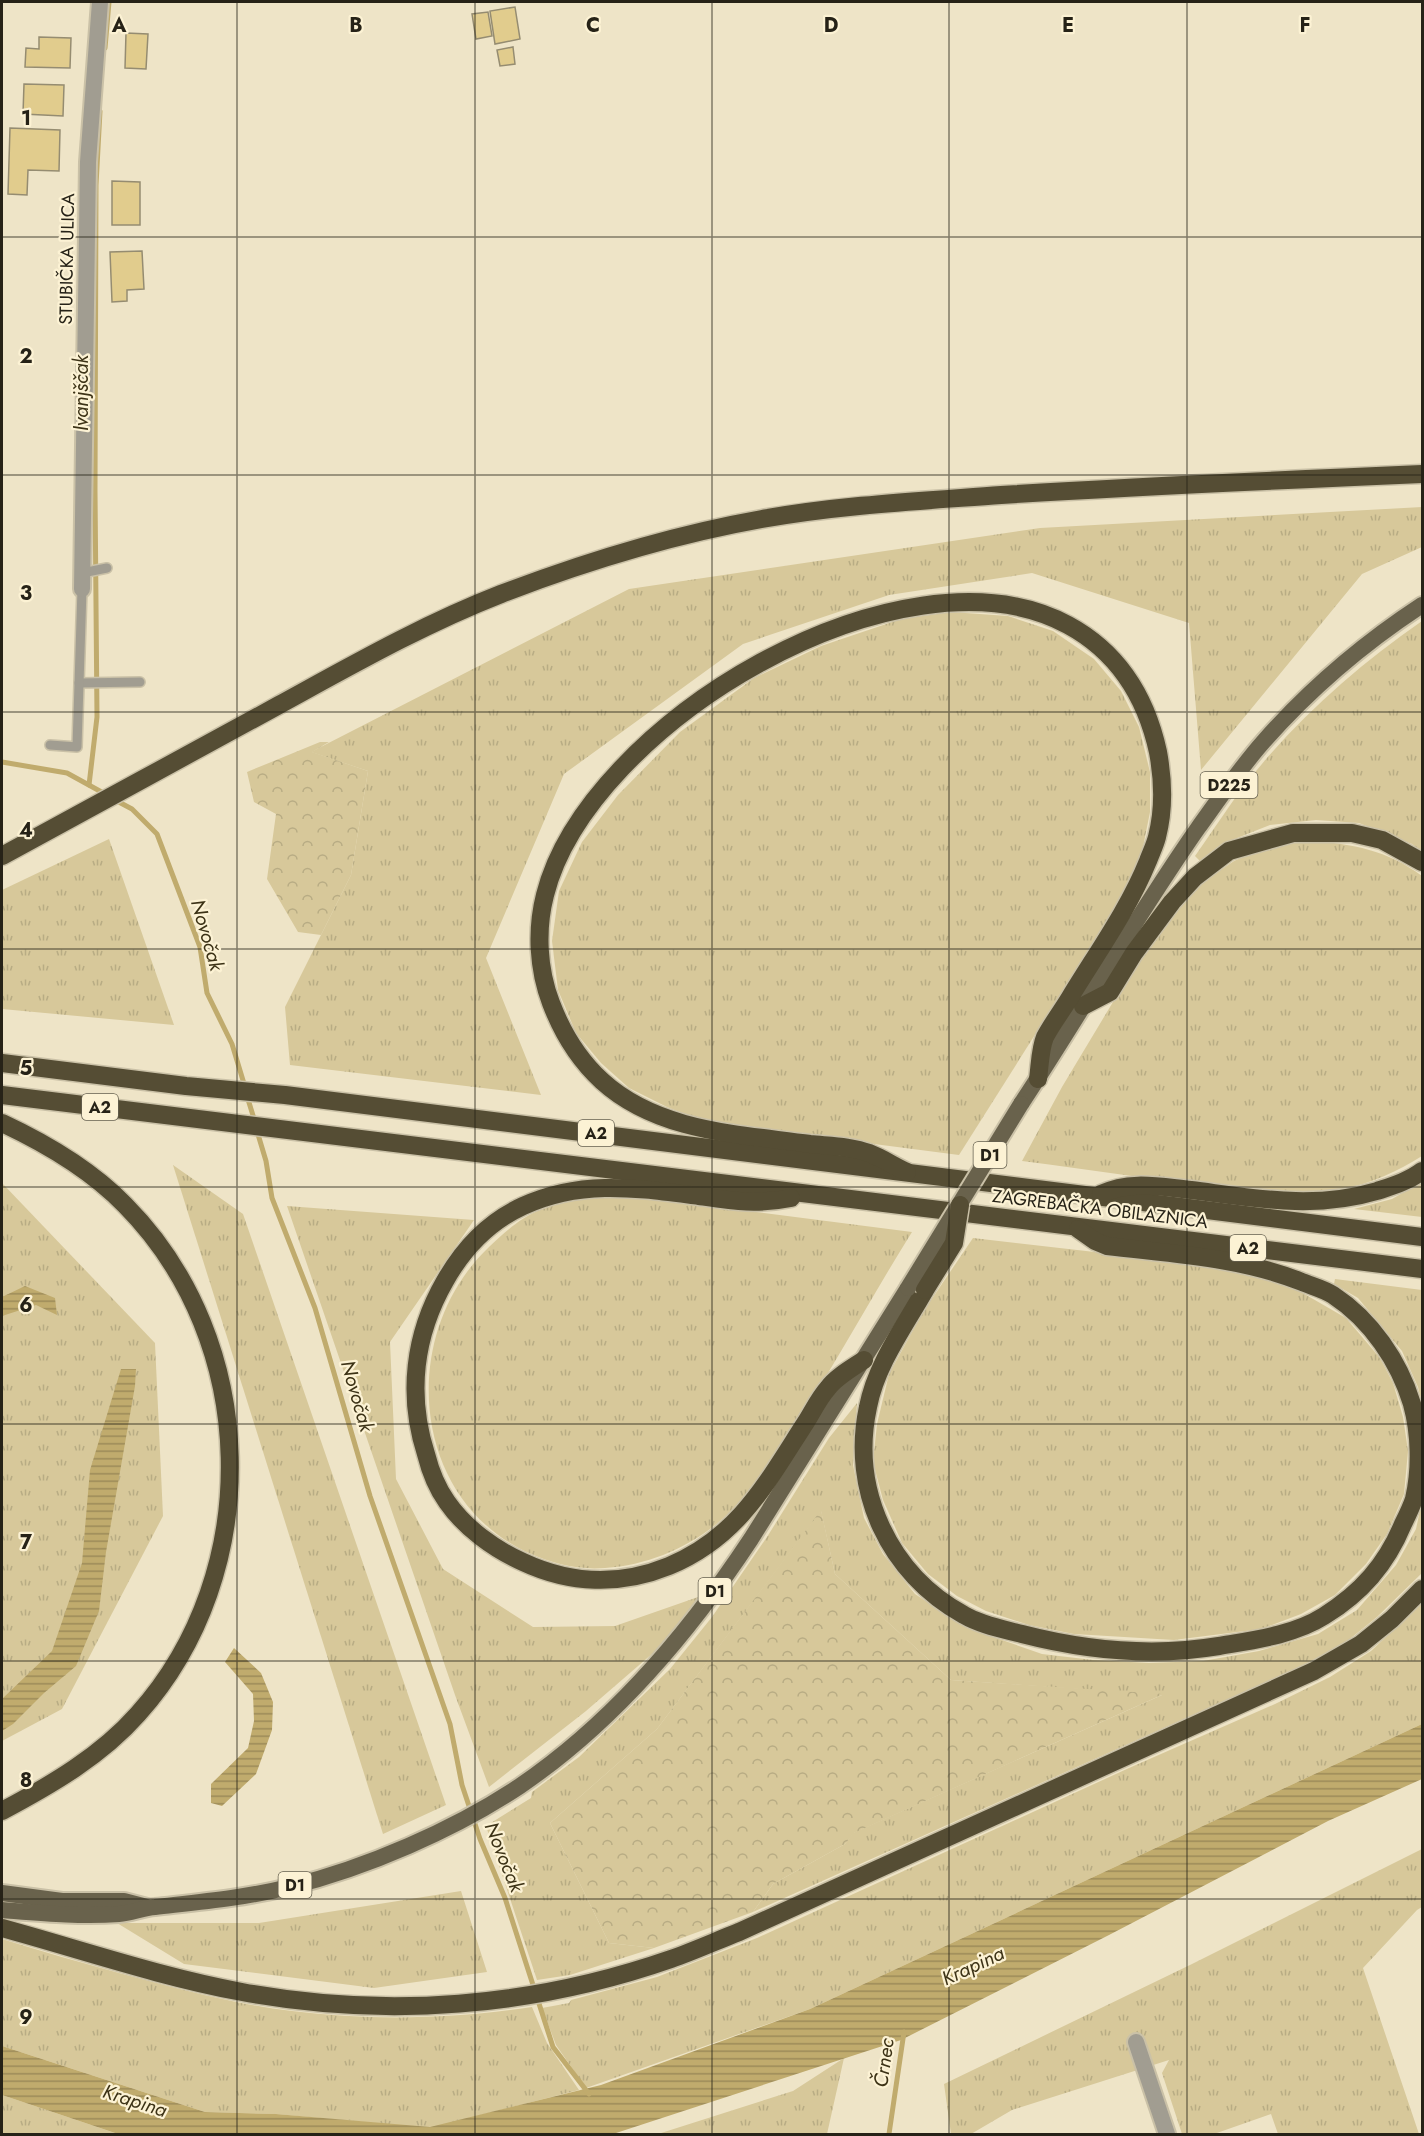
<svg xmlns="http://www.w3.org/2000/svg" width="1424" height="2136" viewBox="0 0 1424 2136" font-family="Jost,sans-serif">
<defs>
<pattern id="grass-tufts" width="24" height="20" patternUnits="userSpaceOnUse" patternTransform="scale(1.5)"><rect width="24" height="20" fill="#d7c89a"/><path d="M3 7l-1-3M5 7V3M7 7l1-3M15 17l-1-3M17 17v-4M19 17l1-3" fill="none" stroke="#b8ac84"/></pattern>
<pattern id="forest-crowns" width="20" height="18" patternUnits="userSpaceOnUse" patternTransform="scale(1.5)"><rect width="20" height="18" fill="#d7c89a"/><path d="M2 6a3 3 0 1 1 6 0M12 15a3 3 0 1 1 6 0" fill="none" stroke="#b8ac84"/></pattern>
<pattern id="water-rules" width="6" height="5" patternUnits="userSpaceOnUse" patternTransform="scale(1.5)"><rect width="6" height="5" fill="#c0ab6d"/><path d="M0 2.5h6" fill="none" stroke="#9c8b59"/></pattern>
</defs>
<rect width="100%" height="100%" fill="#eee4c7"/>
<!-- grass -->
<g fill="url(#grass-tufts)">
<path d="M 1422,507 L 1422,547 L 1362,574 L 1201,770 L 1189,623 L 1032,573 L 889,595 L 743,644 L 564,774 L 486,958 L 541,1095 L 290,1065 L 285,1007 L 351,875 L 368,771 L 311,752 L 629,589 L 1040,528 Z"/>
<path d="M 951,612 L 1008,616 L 1053,631 L 1094,659 L 1121,691 L 1139,727 L 1150,772 L 1150,812 L 1141,857 L 1117,905 L 959,1155 L 705,1122 L 667,1107 L 629,1088 L 601,1063 L 576,1033 L 558,990 L 552,941 L 559,891 L 582,842 L 618,795 L 680,732 L 754,678 L 821,646 L 901,619 Z"/>
<path d="M 1422,621 L 1422,852 L 1412,844 L 1359,823 L 1316,820 L 1270,825 L 1227,842 L 1200,861 L 1195,856 C 1213,831 1229,805 1248,781 C 1297,719 1357,666 1422,621 Z"/>
<path d="M 109,839 L 174,1025 L 2,1009 L 2,890 Z"/>
<path d="M 1311,841 C 1353,844 1387,850 1422,876 L 1422,1156 C 1398,1171 1372,1183 1343,1189 C 1309,1195 1273,1191 1239,1188 C 1166,1182 1094,1170 1022,1161 L 1062,1087 L 1140,957 L 1162,925 L 1197,886 L 1234,861 L 1268,846 Z"/>
<path d="M 173,1165 L 243,1214 L 446,1805 L 383,1834 Z"/>
<path d="M 1422,1182 L 1422,1217 L 1354,1209 L 1392,1199 Z"/>
<path d="M 2,1183 L 155,1343 L 163,1516 L 62,1709 L 2,1741 Z"/>
<path d="M 607,1197 L 663,1200 L 912,1232 C 870,1299 833,1369 789,1435 C 771,1461 754,1488 732,1510 C 698,1544 652,1565 605,1568 C 577,1570 554,1564 529,1553 C 409,1499 398,1333 489,1247 C 504,1233 521,1217 540,1210 C 562,1201 584,1199 607,1197 Z"/>
<path d="M 287,1206 L 474,1220 L 390,1342 L 396,1479 L 443,1569 L 533,1627 L 615,1626 L 701,1596 L 660,1647 L 586,1711 L 489,1787 L 455,1695 Z"/>
<path d="M 973,1238 L 1182,1262 L 1250,1273 L 1301,1292 L 1346,1318 L 1380,1358 L 1393,1383 L 1403,1417 L 1408,1451 L 1404,1494 L 1387,1534 L 1366,1564 L 1335,1595 L 1301,1614 L 1261,1629 L 1174,1640 L 1074,1634 L 1029,1625 L 986,1611 L 957,1596 L 928,1574 L 902,1543 L 883,1500 L 873,1462 L 877,1424 L 889,1374 L 923,1312 Z"/>
<path d="M 1335,1279 L 1422,1290 L 1422,1403 L 1418,1387 L 1402,1351 L 1358,1298 L 1334,1284 Z"/>
<path d="M 857,1403 L 853,1465 L 864,1518 L 883,1554 L 915,1594 L 956,1621 L 979,1632 L 1042,1654 L 1093,1660 L 1149,1663 L 1203,1661 L 1259,1651 L 1318,1634 L 1357,1610 L 1396,1565 L 1416,1529 L 1422,1501 L 1422,1573 L 1377,1617 L 1346,1642 L 1300,1667 L 753,1912 L 773,1884 L 845,1844 L 853,1833 L 1162,1695 L 951,1680 L 835,1574 L 821,1511 L 657,1729 L 550,1823 L 609,1943 L 654,1948 L 570,1975 L 537,1980 L 486,1826 L 531,1798 L 532,1792 L 579,1757 L 670,1669 L 712,1617 L 767,1537 L 829,1438 Z"/>
<path d="M 1422,1603 L 1422,1724 L 810,2009 L 586,2088 L 556,2045 L 542,2008 L 569,2003 L 571,2000 L 657,1977 L 757,1938 L 1129,1768 L 1275,1704 L 1330,1677 L 1371,1651 Z"/>
<path d="M 1422,1849 L 1422,1907 L 1417,1910 L 1363,1968 L 1419,2134 L 1278,2134 L 1271,2114 L 1214,2134 L 1182,2134 L 1162,2073 L 1169,2060 L 1012,2110 L 971,2134 L 951,2134 L 944,2084 L 1192,1964 Z"/>
<path d="M 461,1891 L 487,1972 L 374,1988 L 184,1964 L 117,1923 L 259,1923 Z"/>
<path d="M 2,1939 C 40,1951 80,1962 119,1973 C 176,1988 233,2004 292,2011 C 371,2021 454,2019 532,2007 L 547,2043 L 579,2090 L 430,2128 L 276,2114 L 205,2112 L 2,2046 Z"/>
<path d="M 844,2058 L 827,2134 L 658,2134 L 793,2091 Z"/>
<path d="M 2,2095 L 118,2134 L 2,2134 Z"/>
</g>
<!-- forest -->
<g fill="url(#forest-crowns)">
<path d="M 320,742 L 329,742 L 312,752 L 368,771 L 351,875 L 321,935 L 298,932 L 267,879 L 276,814 L 254,802 L 247,772 Z"/>
<path d="M 821,1510 L 835,1574 L 951,1680 L 1164,1694 L 854,1833 L 845,1844 L 773,1884 L 753,1912 L 654,1948 L 609,1943 L 550,1823 L 657,1729 Z"/>
</g>
<!-- water -->
<g fill="url(#water-rules)">
<path d="M 25,1286 L 55,1298 L 57,1315 L 36,1305 L 2,1316 L 2,1297 Z"/>
<path d="M 121,1369 L 136,1369 L 135,1386 L 106,1552 L 99,1611 L 76,1666 L 44,1693 L 13,1724 L 2,1731 L 2,1699 L 52,1651 L 82,1563 L 90,1470 Z"/>
<path d="M 234,1648 L 261,1673 L 273,1702 L 272,1730 L 256,1774 L 222,1806 L 211,1803 L 211,1784 L 248,1748 L 254,1721 L 253,1694 L 225,1662 Z"/>
<path d="M 1422,1724 L 1422,1779 L 1328,1821 L 1109,1935 L 901,2040 L 613,2134 L 118,2134 L 2,2095 L 2,2046 L 205,2112 L 276,2114 L 430,2127 L 601,2085 L 810,2009 Z"/>
</g>
<g fill="none" stroke-linecap="round" stroke-linejoin="round">
<!-- stream -->
<g stroke="#c0ab6d" stroke-width="5">
<path d="M 105,48 L 109,2"/>
<path d="M 2,762 L 67,773 L 107,795"/>
<path d="M 89,785 L 97,717 L 95,491 L 96,185 L 100,111"/>
<path d="M 115,800 L 132,809 L 157,834 L 200,947 L 207,993 L 232,1044 L 245,1087"/>
<path d="M 247,1096 L 255,1122"/>
<path d="M 257,1131 L 266,1161 L 272,1198 L 315,1308 L 370,1496 L 450,1724 L 462,1785 L 480,1839 L 505,1898 L 553,2047 L 589,2094"/>
<path d="M 889,2134 L 904,2032"/>
</g>
</g>
<!-- building -->
<g fill="#e1cc8d" stroke="#958c71" stroke-width="1.5">
<path d="M 515,7 L 520,39 L 495,44 L 490,11 Z"/>
<path d="M 488,12 L 492,36 L 476,39 L 472,14 Z"/>
<path d="M 126,33 L 148,34 L 146,69 L 125,68 Z"/>
<path d="M 39,37 L 71,38 L 70,68 L 25,67 L 26,48 L 39,49 Z"/>
<path d="M 513,47 L 515,64 L 500,66 L 497,50 Z"/>
<path d="M 24,84 L 64,85 L 63,116 L 23,114 Z"/>
<path d="M 10,128 L 60,130 L 59,171 L 28,170 L 27,195 L 8,194 Z"/>
<path d="M 112,181 L 140,182 L 140,225 L 112,225 Z"/>
<path d="M 142,251 L 144,289 L 127,290 L 127,301 L 112,302 L 110,252 Z"/>
</g>
<g fill="none" stroke-linecap="round" stroke-linejoin="round">
<!-- service casing -->
<g stroke="#cac1a7" stroke-width="12">
<g id="service">
<path d="M 82,573 L 107,568"/>
<path d="M 79,683 L 140,682"/>
<path d="M 50,745 L 77,747 L 82,589"/>
</g>
</g>
<!-- minor casing -->
<g stroke="#cac1a7" stroke-width="20">
<g id="minor">
<path d="M 82,589 L 88,162 L 100,2"/>
<path d="M 1136,2042 L 1167,2134"/>
</g>
</g>
<!-- primary casing -->
<g stroke="#cac1a7" stroke-width="20">
<g id="primary">
<path d="M 1021,1104 C 1081,1013 1135,918 1198,828 C 1219,799 1240,768 1264,741 C 1310,689 1364,643 1422,605"/>
<path d="M 2,1893 L 62,1901 L 124,1901 L 147,1907"/>
<path d="M 2,1910 C 40,1913 80,1917 119,1914 C 131,1913 143,1908 155,1907 C 199,1902 245,1898 289,1887 C 366,1868 454,1830 520,1786 C 614,1722 689,1633 751,1539 L 908,1288"/>
</g>
</g>
<!-- motorway casing -->
<g stroke="#cac1a7" stroke-width="21">
<g id="motorway">
<path d="M 2,856 C 94,806 187,755 279,705 C 352,665 424,624 501,594 C 582,563 677,534 762,519 C 841,505 921,501 1001,495 C 1142,486 1282,480 1422,474"/>
<path d="M 1083,1006 L 1110,992 L 1134,953 L 1172,902 L 1195,877 L 1229,851 L 1293,833 L 1352,833 L 1382,840 L 1422,862"/>
<path d="M 2,1063 L 186,1086 L 285,1095 L 1422,1237"/>
<path d="M 2,1095 L 1422,1269"/>
<path d="M 2,1123 C 47,1144 90,1169 125,1205 C 260,1341 265,1572 138,1714 C 101,1756 51,1785 2,1811"/>
<path d="M 907,1172 C 894,1166 882,1158 869,1153 C 851,1146 829,1146 810,1144 C 739,1134 658,1132 602,1081 C 579,1060 562,1032 551,1003 C 538,969 536,930 545,895 C 588,724 903,536 1068,625 C 1118,652 1146,697 1158,752 C 1163,779 1164,810 1157,837 C 1155,845 1151,853 1148,861 C 1129,908 1099,950 1072,994 C 1064,1008 1053,1022 1045,1037 C 1040,1049 1040,1065 1038,1079"/>
<path d="M 1101,1194 C 1131,1180 1160,1187 1191,1190 C 1254,1198 1314,1210 1377,1191 C 1392,1186 1409,1181 1422,1171"/>
<path d="M 791,1198 C 756,1205 733,1201 699,1196 C 636,1188 582,1179 523,1206 C 488,1222 463,1249 445,1281 C 414,1335 407,1395 426,1454 C 430,1470 437,1488 447,1502 C 465,1528 494,1549 523,1562 C 570,1584 620,1586 669,1566 C 739,1537 767,1482 806,1422 C 813,1411 819,1398 828,1388 C 836,1377 852,1368 864,1360"/>
<path d="M 925,1290 C 904,1327 876,1365 868,1407 C 850,1490 889,1574 964,1615 C 981,1625 1003,1629 1022,1634 C 1088,1651 1152,1657 1219,1646 C 1254,1640 1294,1635 1324,1616 C 1361,1593 1386,1565 1403,1524 C 1407,1516 1411,1508 1414,1499 C 1421,1469 1420,1433 1412,1404 C 1399,1361 1371,1320 1333,1295 C 1324,1289 1312,1286 1302,1282 C 1240,1257 1173,1254 1107,1246 L 1095,1241 L 1078,1229"/>
<path d="M 2,1928 C 82,1950 161,1977 242,1992 C 387,2019 533,2007 671,1959 C 694,1951 716,1941 739,1932 L 1314,1671 L 1361,1644 L 1392,1619 L 1422,1589"/>
</g>
</g>
<!-- service -->
<use href="#service" stroke="#a19d91" stroke-width="9"/>
<!-- minor -->
<use href="#minor" stroke="#a19d91" stroke-width="16"/>
<!-- primary -->
<use href="#primary" stroke="#69624c" stroke-width="16"/>
<!-- motorway -->
<use href="#motorway" stroke="#554d34" stroke-width="18"/>
<!-- primary-bridge casing -->
<g stroke="#cac1a7" stroke-width="20" stroke-linecap="butt">
<path id="primary-bridge" d="M 908,1288 L 1021,1104"/>
</g>
<!-- motorway-bridge casing -->
<g stroke="#cac1a7" stroke-width="21" stroke-linecap="butt">
<path id="motorway-bridge" d="M 925,1290 L 954,1243 L 960,1205"/>
</g>
<!-- primary-bridge -->
<use href="#primary-bridge" stroke="#69624c" stroke-width="16"/>
<!-- motorway-bridge -->
<use href="#motorway-bridge" stroke="#554d34" stroke-width="18"/>
</g>
<!-- grid -->
<path fill="none" stroke="#262217" stroke-width="1.5" stroke-opacity="0.55" d="M 237,2 L 237,2134M 475,2 L 475,2134M 712,2 L 712,2134M 949,2 L 949,2134M 1187,2 L 1187,2134M 2,237 L 1422,237M 2,475 L 1422,475M 2,712 L 1422,712M 2,949 L 1422,949M 2,1187 L 1422,1187M 2,1424 L 1422,1424M 2,1661 L 1422,1661M 2,1899 L 1422,1899"/>
<g text-anchor="middle" dominant-baseline="central" stroke-width="4.5" stroke-linejoin="round" paint-order="stroke">
<!-- shield labels -->
<g fill="#fcf2d4" stroke="#666050" stroke-width="1.5">
<rect x="1200.5" y="772" width="57" height="26" rx="4.5"/>
<rect x="82" y="1094" width="36" height="26" rx="4.5"/>
<rect x="578" y="1120" width="36" height="26" rx="4.5"/>
<rect x="973.5" y="1142" width="33" height="26" rx="4.5"/>
<rect x="1230" y="1235" width="36" height="26" rx="4.5"/>
<rect x="698.5" y="1578" width="33" height="26" rx="4.5"/>
<rect x="278.5" y="1872" width="33" height="26" rx="4.5"/>
</g>
<g font-size="16" font-weight="bold" fill="#262217">
<text x="1229" y="785">D225</text>
<text x="100" y="1107">A2</text>
<text x="596" y="1133">A2</text>
<text x="990" y="1155">D1</text>
<text x="1248" y="1248">A2</text>
<text x="715" y="1591">D1</text>
<text x="295" y="1885">D1</text>
</g>
<!-- street labels -->
<g font-size="18" fill="#262217" stroke="#fcf2d4">
<text transform="translate(67 259) rotate(-89)">STUBIČKA ULICA</text>
<text transform="translate(1100 1209) rotate(7)">ZAGREBAČKA OBILAZNICA</text>
</g>
<!-- water labels -->
<g font-size="20" font-style="italic" fill="#3c3216" stroke="#fcf2d4">
<text transform="translate(81 393) rotate(-90)">Ivanjščak</text>
<text transform="translate(207 935) rotate(74)">Novočak</text>
<text transform="translate(357 1396) rotate(74)">Novočak</text>
<text transform="translate(504 1857) rotate(68)">Novočak</text>
<text transform="translate(973 1966) rotate(-25)">Krapina</text>
<text transform="translate(884 2063) rotate(-82)">Črnec</text>
<text transform="translate(135 2101) rotate(18)">Krapina</text>
</g>
</g>
<g font-size="20" text-anchor="middle" font-weight="bold" fill="#262217" stroke="#fcf2d4" stroke-width="4.5" stroke-linejoin="round" paint-order="stroke">
<text x="119" y="32">A</text>
<text x="356" y="32">B</text>
<text x="593" y="32">C</text>
<text x="831" y="32">D</text>
<text x="1068" y="32">E</text>
<text x="1305" y="32">F</text>
<text x="26" y="125">1</text>
<text x="26" y="363">2</text>
<text x="26" y="600">3</text>
<text x="26" y="837">4</text>
<text x="26" y="1075">5</text>
<text x="26" y="1312">6</text>
<text x="26" y="1549">7</text>
<text x="26" y="1787">8</text>
<text x="26" y="2024">9</text>
</g>
<!-- border -->
<rect width="1424" height="2136" fill="none" stroke="#262217" stroke-width="6"/>
</svg>
